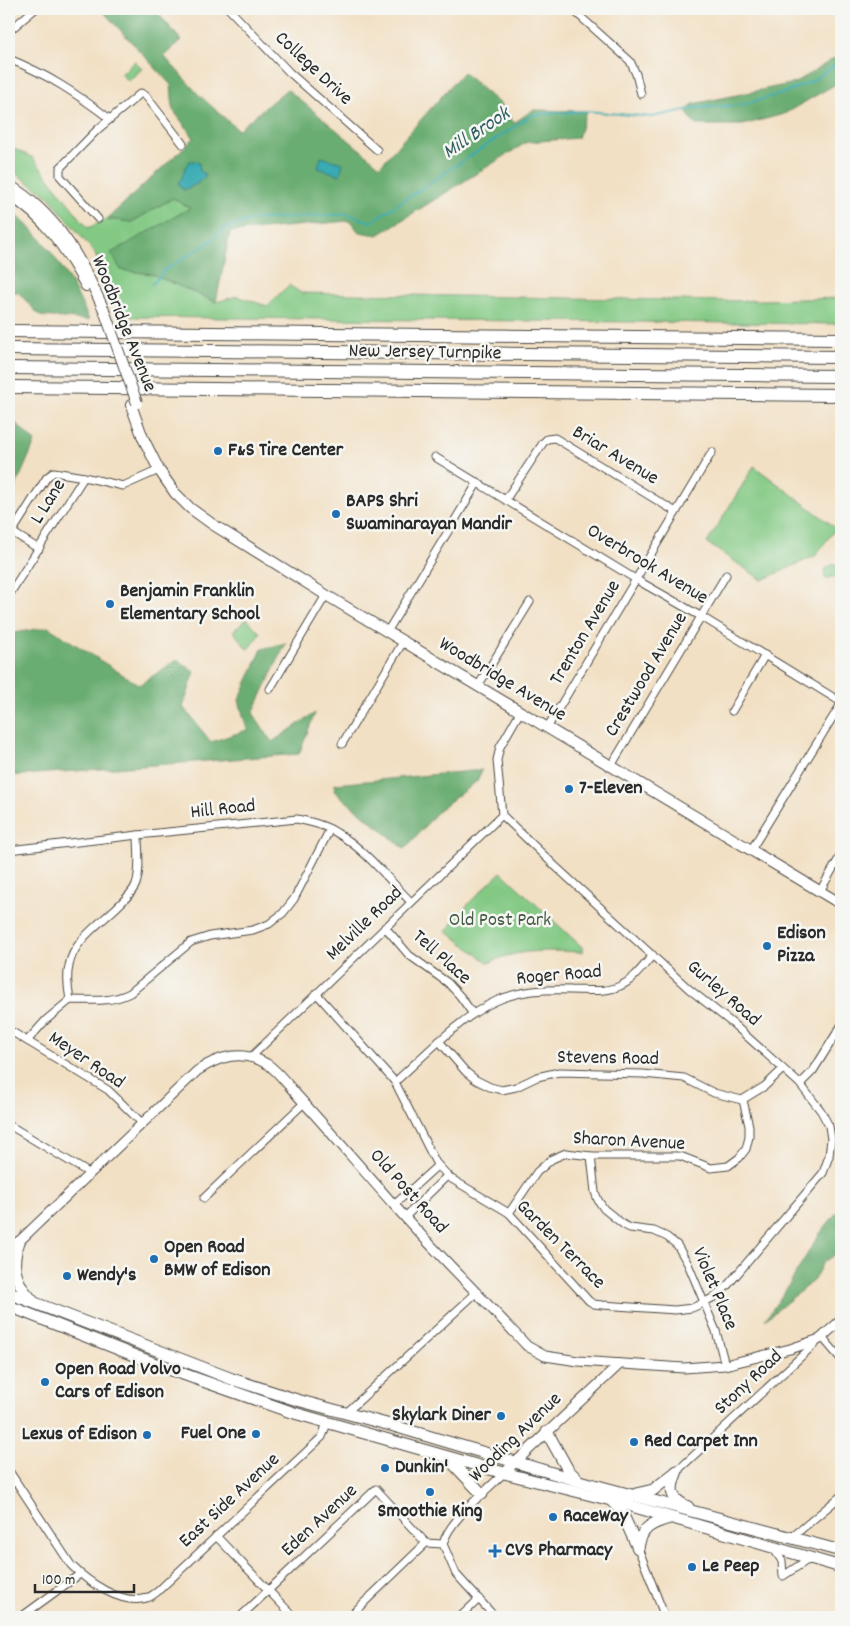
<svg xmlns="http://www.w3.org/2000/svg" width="850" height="1626" viewBox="0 0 850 1626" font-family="Dekko,sans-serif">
<rect width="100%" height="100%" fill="#f6f6f2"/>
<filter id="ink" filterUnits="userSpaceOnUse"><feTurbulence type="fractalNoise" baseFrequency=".02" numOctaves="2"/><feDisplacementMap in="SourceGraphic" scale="10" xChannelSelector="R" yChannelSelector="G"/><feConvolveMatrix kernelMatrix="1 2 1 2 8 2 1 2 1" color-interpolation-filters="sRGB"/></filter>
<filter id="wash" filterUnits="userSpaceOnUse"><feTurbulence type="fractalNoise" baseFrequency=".0096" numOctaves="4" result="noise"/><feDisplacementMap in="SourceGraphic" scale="20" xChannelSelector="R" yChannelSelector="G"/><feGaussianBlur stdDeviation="1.12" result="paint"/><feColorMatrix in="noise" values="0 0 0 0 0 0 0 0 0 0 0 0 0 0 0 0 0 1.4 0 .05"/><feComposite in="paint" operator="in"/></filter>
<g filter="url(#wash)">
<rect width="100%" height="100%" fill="#f2e0c4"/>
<!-- green -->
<g fill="#83c984" stroke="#577a58">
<path d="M 135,61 L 142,69 L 128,81 L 121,74 Z"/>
<path d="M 9,146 L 33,158 L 88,228 L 107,219 L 132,222 L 173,198 L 190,208 L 112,253 L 121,270 L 152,274 L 216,302 L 237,296 L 267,306 L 289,285 L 301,293 L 726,301 L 841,298 L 841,324 L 122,317 L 94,252 L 48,196 L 9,169 Z"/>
<path d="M 754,466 L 836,528 L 815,556 L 762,580 L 707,543 Z"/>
<path d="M 833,564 L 836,564 L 841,569 L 841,582 L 832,576 L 828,579 L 825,578 L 824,570 Z"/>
<path d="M 247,619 L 260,633 L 248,650 L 233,631 Z"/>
<path d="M 501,872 L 582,947 L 582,952 C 550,951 518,948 489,963 L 446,931 L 470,902 Z"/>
</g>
<!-- forest -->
<g fill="#6aad72" stroke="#4a6c4e">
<path d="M 101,9 L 156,9 L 155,10 L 181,40 L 164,56 L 198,94 L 238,130 L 287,89 L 380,166 L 463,72 L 502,106 L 514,123 L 533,110 L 586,111 L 578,138 L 527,142 L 378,235 L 359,232 L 351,222 L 348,221 L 230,232 L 216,302 L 152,274 L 121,270 L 111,253 L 190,208 L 173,198 L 132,222 L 107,219 L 194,138 L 173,110 L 171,85 Z"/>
<path d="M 841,54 L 841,81 L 784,114 L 743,125 L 696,125 L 686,112 L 693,104 L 795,83 Z"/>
<path d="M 9,209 C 46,237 71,278 89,320 L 40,316 L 18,292 L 9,292 Z"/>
<path d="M 9,416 L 35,442 L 9,502 Z"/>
<path d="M 48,627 L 139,685 L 177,660 L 195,672 L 183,707 L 211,742 L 247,730 L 239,700 L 262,649 L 286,643 L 253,713 L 272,742 L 315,713 L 299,754 L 9,776 L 9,634 Z"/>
<path d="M 482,770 L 477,781 L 440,809 L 405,849 L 334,791 L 335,784 Z"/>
<path d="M 841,1207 L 841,1251 L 823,1262 L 814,1280 L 765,1320 L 789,1285 L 818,1236 Z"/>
</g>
<!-- water -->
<g fill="#39abb3" stroke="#326b6f">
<path d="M 321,157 L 343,163 L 340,175 L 318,168 Z"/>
<path d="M 190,161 L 194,161 L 199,163 L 200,171 L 205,174 L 205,177 L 195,185 L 183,190 L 178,183 C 185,176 183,167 190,161 Z"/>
</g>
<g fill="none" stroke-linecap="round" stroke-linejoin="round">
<!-- stream -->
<g stroke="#39abb3" stroke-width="2">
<path d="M 152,284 L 165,270 L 207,244 L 224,229 L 249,220 L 348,214 L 371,222 L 532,115 L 587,111 L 652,117 L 695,108 L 741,105 L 784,93 L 812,81 L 841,61"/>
<path d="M 9,449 L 16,430"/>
</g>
</g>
</g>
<g filter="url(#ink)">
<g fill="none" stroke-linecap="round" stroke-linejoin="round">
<!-- minor casing -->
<g stroke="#494642" stroke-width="9">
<g id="minor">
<path d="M 229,9 L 289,72 L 377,150"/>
<path d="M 572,9 L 630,61 L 636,74 L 641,94"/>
<path d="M 9,31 L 35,9"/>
<path d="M 9,59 C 47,74 77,94 110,119"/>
<path d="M 98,219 L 60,176 L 60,168 L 97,130 L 141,93 L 146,96 L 183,144"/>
<path d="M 435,457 L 637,580 L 702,617 L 841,702"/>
<path d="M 506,499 L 543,443 L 547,439 L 555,438 L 676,512"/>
<path d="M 12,532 L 39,549"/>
<path d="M 9,537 L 47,477 L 54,472 L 84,477 L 123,486 L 159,470"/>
<path d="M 9,595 L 84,477"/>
<path d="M 387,632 L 478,482"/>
<path d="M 478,686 L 530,602"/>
<path d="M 270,689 L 326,595"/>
<path d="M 732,711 L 765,655"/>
<path d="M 547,728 L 712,452"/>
<path d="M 342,744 L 403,642"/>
<path d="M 611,766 L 726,575"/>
<path d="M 9,850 L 138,835 L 297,819 C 311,822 325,825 337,833 C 366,850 388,879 411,902"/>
<path d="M 751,850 L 841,704"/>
<path d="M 820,891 L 841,855"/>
<path d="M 385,927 L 409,955 L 448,983 L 460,996 L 473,1014"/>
<path d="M 316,993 L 395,1082 L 436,1163 L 450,1178 L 509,1213 L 589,1301 L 594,1304 L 602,1305 L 675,1310 L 692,1308 L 703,1303 L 716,1296 L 727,1286 L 823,1173 L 829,1156 L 831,1139 L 829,1126 L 821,1111 L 800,1084 L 732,1023 L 689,989 L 554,865 L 502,815 L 497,760 L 500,747 L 520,712"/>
<path d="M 70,1000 C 68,989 66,977 69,966 C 73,941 99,924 116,908 C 123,901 133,893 136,884 C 141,870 138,850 138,835"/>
<path d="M 9,1030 L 108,1090 L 142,1123"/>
<path d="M 27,1041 L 46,1020 L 70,1000 C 91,1000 110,1003 130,993 L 191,942 L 210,936 L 253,930 L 269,924 L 283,913 L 294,899 L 330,829"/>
<path d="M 439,1041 L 466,1072 L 476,1080 L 490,1087 L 502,1090 L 516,1087 L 537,1077 L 559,1072 L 643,1074 L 684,1078 L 714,1093 L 742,1100 L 765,1086 L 783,1069"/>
<path d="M 250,1058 L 502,815"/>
<path d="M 395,1082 C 424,1056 460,1017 496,1001 C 520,990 545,989 571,990 C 587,990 605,993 620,986 C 634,980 643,966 653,955"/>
<path d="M 800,1084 L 813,1071 L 841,1026"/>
<path d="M 9,1125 L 89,1173"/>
<path d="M 591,1156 L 595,1192 L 598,1200 L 604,1209 L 624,1225 L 630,1228 L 654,1231 L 667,1237 L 677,1245 L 688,1264 L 716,1331 L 725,1365"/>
<path d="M 204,1198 L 304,1103"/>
<path d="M 394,1205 L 438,1165"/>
<path d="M 509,1213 L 537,1172 L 552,1159 L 566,1153 L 591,1156 L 680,1156 L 711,1168 L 728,1166 L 739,1158 L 746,1149 L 749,1137 L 749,1126 L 743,1100"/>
<path d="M 405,1217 L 448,1175"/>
<path d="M 822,1337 L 841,1359"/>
<path d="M 346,1413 L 477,1292"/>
<path d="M 9,1471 L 71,1565 C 87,1581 121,1606 147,1598 C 150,1597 154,1594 157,1592 L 322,1437 L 327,1423"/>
<path d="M 677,1471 L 818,1341"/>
<path d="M 9,1486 L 15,1481"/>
<path d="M 216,1536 L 294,1617"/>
<path d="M 791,1538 L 841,1496"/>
<path d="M 443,1544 C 449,1520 486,1491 504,1473"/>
<path d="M 638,1548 L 665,1617"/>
<path d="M 773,1548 L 782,1561 L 783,1576 L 806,1561 L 811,1560"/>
<path d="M 21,1617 L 80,1574"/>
<path d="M 240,1617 L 376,1489 L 426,1543 L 443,1544 L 456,1574 L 495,1617"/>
<path d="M 349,1617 L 426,1543"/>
<path d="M 460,1617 L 479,1599"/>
</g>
</g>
<!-- tertiary casing -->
<g stroke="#494642" stroke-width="11">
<g id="tertiary">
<path d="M 9,1251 L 197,1071 C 219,1056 242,1049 267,1064 C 276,1069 289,1086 296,1094 C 329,1130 361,1168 394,1205 C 436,1253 483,1298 527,1346 L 545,1356 L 578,1361 L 684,1368 L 725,1365 L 790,1349 L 820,1339 L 841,1320"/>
<path d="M 504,1473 L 620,1364"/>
</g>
</g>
<!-- secondary casing -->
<g stroke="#494642" stroke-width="12">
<g id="secondary">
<path d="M 9,185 C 58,215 81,259 104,310"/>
<path d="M 9,195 C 44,216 67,250 86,286"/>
<path d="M 131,405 L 143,438 L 159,470 L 175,493 L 190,508 L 212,524 L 326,595 L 841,904"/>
</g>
</g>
<!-- trunk casing -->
<g stroke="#494642" stroke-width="13">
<g id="trunk">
<path d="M 19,1242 C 10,1265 15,1283 32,1300"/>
<path d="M 9,1293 L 232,1379 L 297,1400 L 394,1426 L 579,1481 L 841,1551"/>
<path d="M 9,1306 L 166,1368 L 291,1412 L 504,1473 L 611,1500 L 841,1567"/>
<path d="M 547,1432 L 568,1470 L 578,1480"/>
<path d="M 447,1457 L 482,1494"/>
<path d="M 677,1471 C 670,1488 668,1498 688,1507"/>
<path d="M 636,1494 L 653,1490 L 676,1472"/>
<path d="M 611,1500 L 621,1511 L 638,1548"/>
<path d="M 638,1548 C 641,1528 651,1523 670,1518"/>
</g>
</g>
<!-- motorway casing -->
<g stroke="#494642" stroke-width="14">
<g id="motorway">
<path d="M 9,331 L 841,339"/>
<path d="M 9,349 L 841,357"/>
<path d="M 9,368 L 841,376"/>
<path d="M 9,387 L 841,395"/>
</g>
</g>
<!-- minor -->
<use href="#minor" stroke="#fff" stroke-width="7"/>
<!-- tertiary -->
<use href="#tertiary" stroke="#fff" stroke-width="9"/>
<!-- secondary -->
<use href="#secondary" stroke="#fff" stroke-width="10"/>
<!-- trunk -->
<use href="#trunk" stroke="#fff" stroke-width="11"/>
<!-- motorway -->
<use href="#motorway" stroke="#fff" stroke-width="12"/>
<!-- secondary-bridge casing -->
<g stroke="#494642" stroke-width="12" stroke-linecap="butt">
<path id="secondary-bridge" d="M 104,310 L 137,403"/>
</g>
<!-- secondary-bridge -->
<use href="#secondary-bridge" stroke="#fff" stroke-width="10"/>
</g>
</g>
<!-- markers -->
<g fill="#1f6fb2" stroke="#f6f6f2" stroke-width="2">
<circle cx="218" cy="451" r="5"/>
<circle cx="336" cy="514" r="5"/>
<circle cx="110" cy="604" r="5"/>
<circle cx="569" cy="789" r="5"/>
<circle cx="767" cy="946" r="5"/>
<circle cx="154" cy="1259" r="5"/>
<circle cx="67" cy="1276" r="5"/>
<circle cx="45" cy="1382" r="5"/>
<circle cx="501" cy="1416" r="5"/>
<circle cx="256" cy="1434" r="5"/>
<circle cx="147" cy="1435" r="5"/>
<circle cx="634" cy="1442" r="5"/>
<circle cx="385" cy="1468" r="5"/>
<circle cx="430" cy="1492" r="5"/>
<circle cx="553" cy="1517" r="5"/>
<path d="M492.5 1543.5h5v5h5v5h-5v5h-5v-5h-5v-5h5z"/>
<circle cx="692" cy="1567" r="5"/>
</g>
<g text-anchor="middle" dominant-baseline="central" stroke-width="5" stroke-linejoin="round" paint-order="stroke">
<!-- street labels -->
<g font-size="20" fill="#2b2b2b" stroke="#f6f6f2">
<text transform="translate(313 69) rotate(43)">College Drive</text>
<text transform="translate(123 324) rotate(68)">Woodbridge Avenue</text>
<text transform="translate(425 353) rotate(1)">New Jersey Turnpike</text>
<text transform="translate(615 456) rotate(31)">Briar Avenue</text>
<text transform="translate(49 502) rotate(-58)">L Lane</text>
<text transform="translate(647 565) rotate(31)">Overbrook Avenue</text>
<text transform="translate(586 633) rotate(-59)">Trenton Avenue</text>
<text transform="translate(647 675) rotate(-59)">Crestwood Avenue</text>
<text transform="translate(502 680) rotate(31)">Woodbridge Avenue</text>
<text transform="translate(223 810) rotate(-6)">Hill Road</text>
<text transform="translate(365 924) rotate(-44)">Melville Road</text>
<text transform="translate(441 958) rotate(42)">Tell Place</text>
<text transform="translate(559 976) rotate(-5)">Roger Road</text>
<text transform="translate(723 994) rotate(41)">Gurley Road</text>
<text transform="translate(608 1059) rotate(1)">Stevens Road</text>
<text transform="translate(86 1061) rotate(34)">Meyer Road</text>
<text transform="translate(629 1142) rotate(3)">Sharon Avenue</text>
<text transform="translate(408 1192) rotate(48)">Old Post Road</text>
<text transform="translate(560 1245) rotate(45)">Garden Terrace</text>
<text transform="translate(714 1289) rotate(67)">Violet Place</text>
<text transform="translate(749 1383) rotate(-43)">Stony Road</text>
<text transform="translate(516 1438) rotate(-44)">Wooding Avenue</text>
<text transform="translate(230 1501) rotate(-43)">East Side Avenue</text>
<text transform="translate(320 1521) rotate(-43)">Eden Avenue</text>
</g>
<!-- poi labels -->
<g font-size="20" font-weight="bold" fill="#2b2b2b" stroke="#f6f6f2" text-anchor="start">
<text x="228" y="451">F&amp;S Tire Center</text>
<text x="346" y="502">BAPS Shri<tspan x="346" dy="23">Swaminarayan Mandir</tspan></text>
<text x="120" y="592">Benjamin Franklin<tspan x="120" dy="23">Elementary School</tspan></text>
<text x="579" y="789">7-Eleven</text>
<text x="777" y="934">Edison<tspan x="777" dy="23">Pizza</tspan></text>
<text x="164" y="1248">Open Road<tspan x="164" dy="23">BMW of Edison</tspan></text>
<text x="77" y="1276">Wendy's</text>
<text x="55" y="1370">Open Road Volvo<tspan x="55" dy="23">Cars of Edison</tspan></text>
<text x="491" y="1416" text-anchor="end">Skylark Diner</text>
<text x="246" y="1434" text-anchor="end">Fuel One</text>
<text x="137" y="1435" text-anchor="end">Lexus of Edison</text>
<text x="644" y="1442">Red Carpet Inn</text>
<text x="395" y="1468">Dunkin'</text>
<text x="430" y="1512" text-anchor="middle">Smoothie King</text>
<text x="563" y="1517">RaceWay</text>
<text x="505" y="1551">CVS Pharmacy</text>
<text x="702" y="1567">Le Peep</text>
</g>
<!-- park labels -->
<g font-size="20" fill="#455a46" stroke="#f6f6f2">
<text x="500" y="921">Old Post Park</text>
</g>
<!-- water labels -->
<g font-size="21" font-style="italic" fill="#315e61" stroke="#f6f6f2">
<text transform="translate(477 134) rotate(-34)">Mill Brook</text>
</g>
</g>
<!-- margin -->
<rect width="850" height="1626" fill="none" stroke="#f6f6f2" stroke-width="30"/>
<!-- scale -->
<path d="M35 1584v8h99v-8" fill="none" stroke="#2b2b2b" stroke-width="2.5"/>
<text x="42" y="1584" font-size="15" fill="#2b2b2b" stroke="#f6f6f2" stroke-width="4" paint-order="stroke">100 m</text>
</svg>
